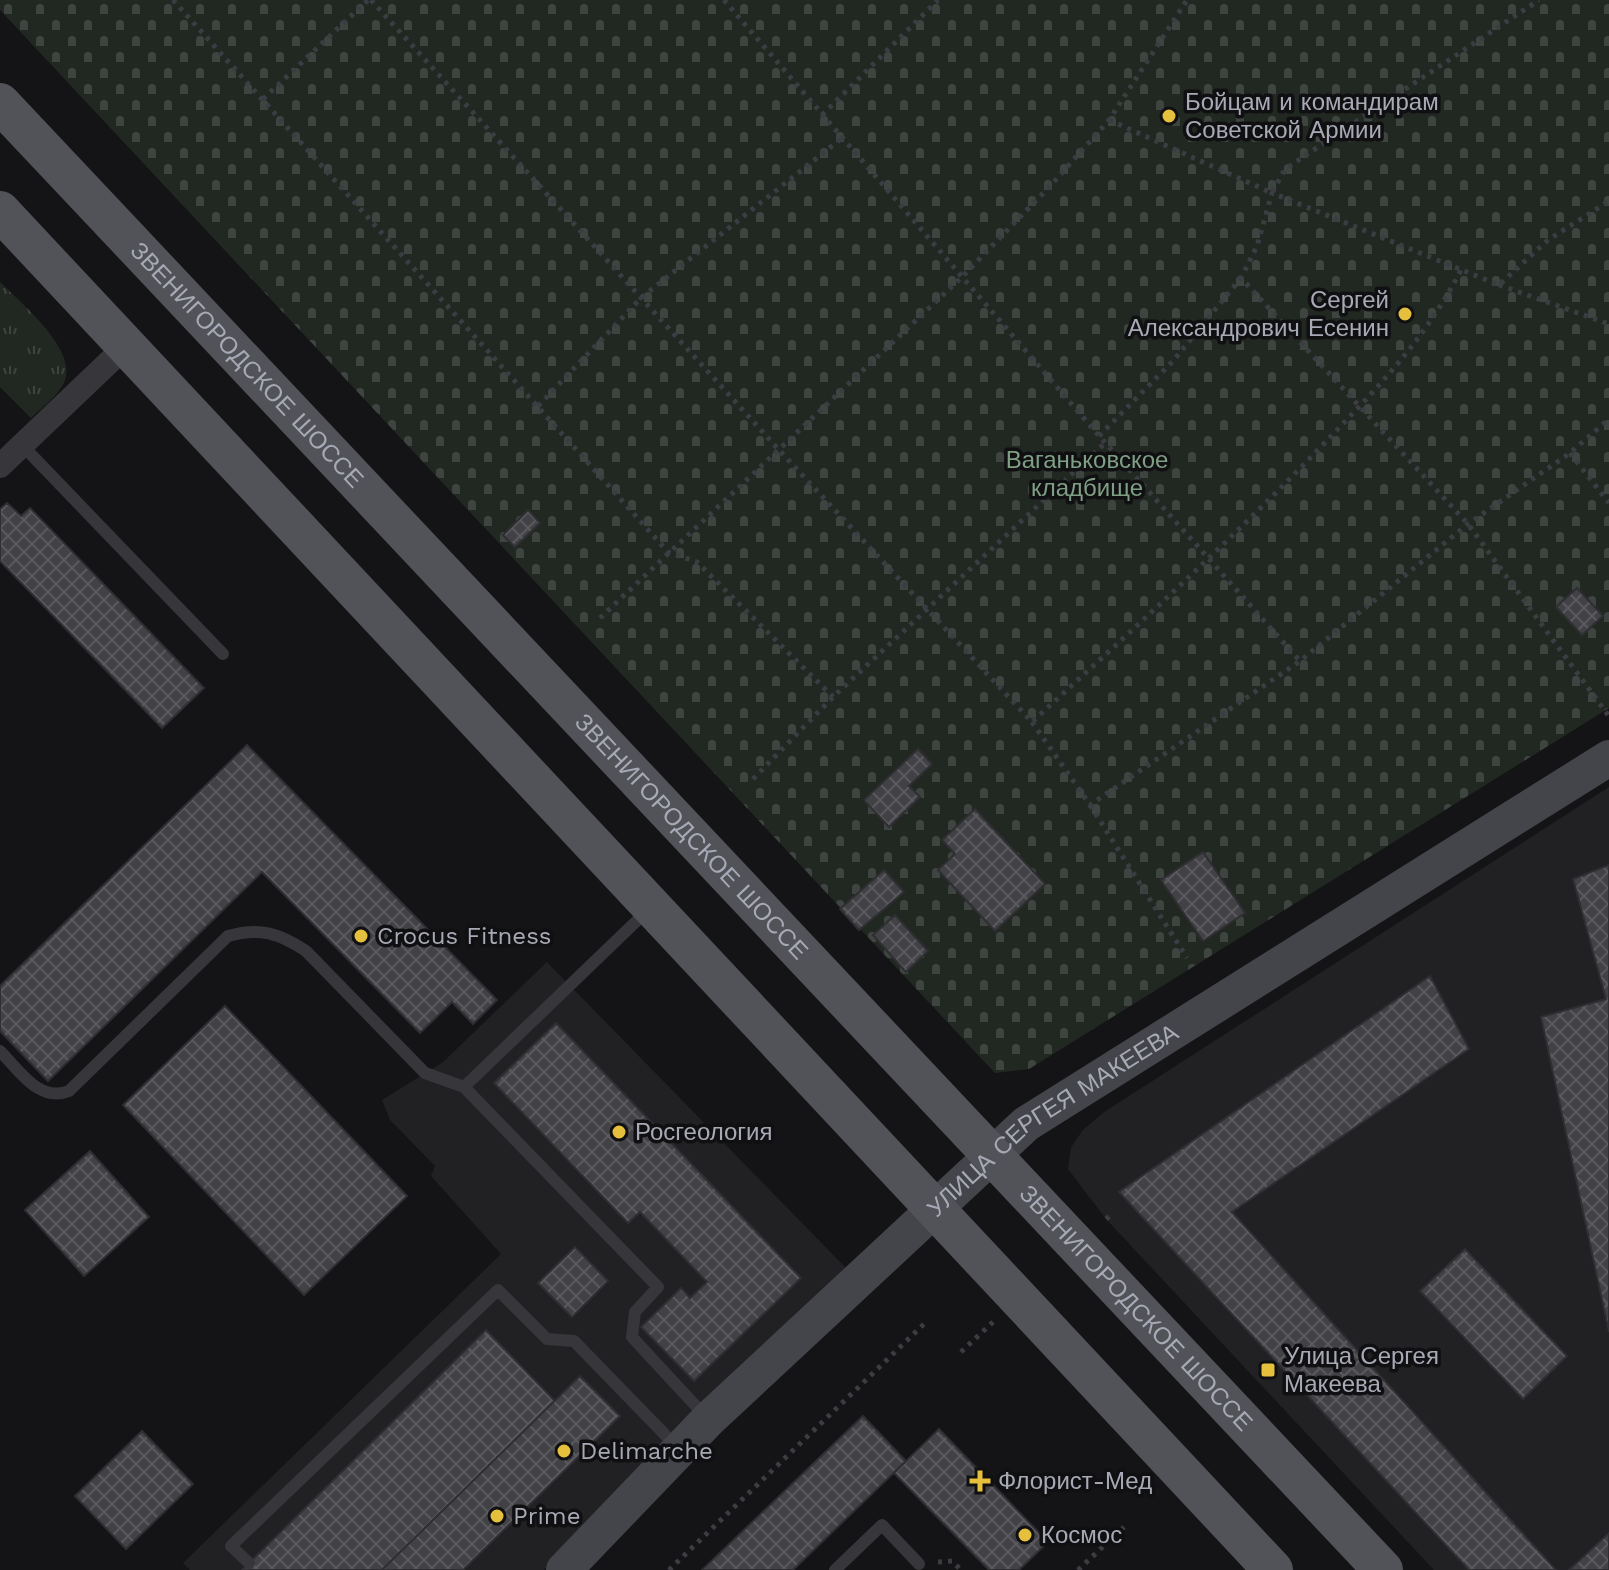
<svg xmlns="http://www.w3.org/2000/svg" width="1609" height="1570" viewBox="0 0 1609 1570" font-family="'Work Sans',sans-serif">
<defs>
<pattern id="cemetery-stones" width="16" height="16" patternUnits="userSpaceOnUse" patternTransform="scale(2)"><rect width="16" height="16" fill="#212822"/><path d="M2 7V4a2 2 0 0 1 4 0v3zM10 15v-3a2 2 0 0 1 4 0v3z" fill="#3e4440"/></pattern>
<pattern id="park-tufts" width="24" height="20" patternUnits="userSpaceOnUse" patternTransform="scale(2)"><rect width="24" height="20" fill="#212822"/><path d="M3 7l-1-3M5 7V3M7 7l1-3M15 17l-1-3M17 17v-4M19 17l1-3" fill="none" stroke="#3e4440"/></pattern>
<pattern id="building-cross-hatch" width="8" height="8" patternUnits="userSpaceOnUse" patternTransform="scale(2)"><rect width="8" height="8" fill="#414146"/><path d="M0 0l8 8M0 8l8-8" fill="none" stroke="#5a5a5e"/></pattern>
</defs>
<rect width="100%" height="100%" fill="#141416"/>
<!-- built -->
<g fill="#212023">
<path d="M 1609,787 L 1609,1570 L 1434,1570 L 1106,1219 L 1068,1169 L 1071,1147 L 1083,1130 L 1104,1112 Z"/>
<path d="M 547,962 L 846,1268 L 544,1570 L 190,1570 L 183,1563 L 501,1254 L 431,1176 L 435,1166 L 390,1120 L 382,1100 L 443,1062 Z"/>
</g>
<!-- cemetery -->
<path fill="url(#cemetery-stones)" d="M 0,0 L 1609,0 L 1609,708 L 1029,1069 L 995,1073 L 0,10 Z"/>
<!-- park -->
<path fill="url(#park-tufts)" d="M 0,282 C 20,302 72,345 66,376 C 63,393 42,407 31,418 L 0,387 Z"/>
<!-- building -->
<g fill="url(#building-cross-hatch)" stroke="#2f2e32" stroke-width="2">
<path d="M 7,503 L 21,516 L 30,508 L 204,688 L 162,728 L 0,561 L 0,509 Z"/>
<path d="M 528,510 L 540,523 L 515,547 L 503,535 Z"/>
<path d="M 1577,588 L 1603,616 L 1582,635 L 1556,607 Z"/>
<path d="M 247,745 L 497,1000 L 473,1024 L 452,1002 L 420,1033 L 262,872 L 48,1081 L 0,1031 L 0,986 Z"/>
<path d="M 918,749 L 932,764 L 909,786 L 920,797 L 889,827 L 864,800 Z"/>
<path d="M 975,809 L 1045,884 L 995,931 L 938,870 L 955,854 L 942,840 Z"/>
<path d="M 1203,852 L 1245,913 L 1203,941 L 1161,880 Z"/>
<path d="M 1609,865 L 1609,1332 L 1541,1017 L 1606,999 L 1573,879 Z"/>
<path d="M 884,870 L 904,892 L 859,930 L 840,909 Z"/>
<path d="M 895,915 L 928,951 L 906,972 L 873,935 Z"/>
<path d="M 1430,976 L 1469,1049 L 1232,1212 L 1556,1570 L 1469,1570 L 1119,1192 Z"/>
<path d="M 225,1006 L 407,1196 L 304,1295 L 123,1105 Z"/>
<path d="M 556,1023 L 801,1278 L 694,1381 L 641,1327 L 681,1288 L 690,1298 L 707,1282 L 640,1212 L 628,1223 L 494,1083 Z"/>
<path d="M 90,1151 L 149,1217 L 84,1276 L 25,1210 Z"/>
<path d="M 575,1247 L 608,1281 L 572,1317 L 538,1283 Z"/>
<path d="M 1465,1249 L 1567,1356 L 1523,1399 L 1420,1291 Z"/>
<path d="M 486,1330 L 555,1401 L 382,1570 L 242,1570 Z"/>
<path d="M 580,1376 L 620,1416 L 463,1570 L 382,1570 Z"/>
<path d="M 863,1416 L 906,1461 L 793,1570 L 702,1570 Z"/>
<path d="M 939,1429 L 1048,1542 L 1019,1570 L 989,1570 L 894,1473 Z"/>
<path d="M 142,1431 L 193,1484 L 126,1549 L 75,1496 Z"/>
<path d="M 1609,1533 L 1609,1570 L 1569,1570 Z"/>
</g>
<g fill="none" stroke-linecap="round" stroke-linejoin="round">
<!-- path -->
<g stroke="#3c3d42" stroke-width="5" stroke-dasharray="4 6" stroke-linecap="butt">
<path d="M 173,0 L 668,552 L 697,562 L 833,697"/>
<path d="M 371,0 L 779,450 L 1032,722 C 1128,634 1224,547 1314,454 C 1372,393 1422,345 1461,270"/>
<path d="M 724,0 L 1093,429 L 1300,661"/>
<path d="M 263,99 L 368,0"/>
<path d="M 822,115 L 938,0"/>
<path d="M 1109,120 L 1272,193 L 1285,169 L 1539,0"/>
<path d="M 1499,285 L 1609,324"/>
<path d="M 538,406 L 642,297 L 842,138"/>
<path d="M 1099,436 L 1173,361 L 1241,278"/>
<path d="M 1570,453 L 1609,503"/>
<path d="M 600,618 L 962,277 L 1052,184 L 1109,120 L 1187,0"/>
<path d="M 1608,715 L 1468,524 L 1241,278 L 1257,246 L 1272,193 L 1499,285 L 1548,240 L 1609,201"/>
<path d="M 1032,722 L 1090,805 L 1300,661 L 1468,524 L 1570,453 L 1609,419"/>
<path d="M 753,779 L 833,697 L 1105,443"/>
<path d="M 1090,805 L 1187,958"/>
<path d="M 1106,1219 L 1114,1213"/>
<path d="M 961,1352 L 993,1322"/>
<path d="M 938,1562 L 952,1561 L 961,1570"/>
<path d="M 669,1570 L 925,1323"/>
<path d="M 1078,1570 L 1124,1527"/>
</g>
<!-- lane -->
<g stroke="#36363b" stroke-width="12">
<path d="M 22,445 L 223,654"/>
<path d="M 0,1051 C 19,1070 39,1103 69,1091 L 228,936 C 259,927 279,933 306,951 L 425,1073 L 464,1087 L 647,911"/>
<path d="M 464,1087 L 658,1287 L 635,1312 L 632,1337 L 706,1417"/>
<path d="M 249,1563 L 231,1546 L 498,1290 L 547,1339 L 574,1341 L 677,1447"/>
<path d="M 835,1570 L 882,1525 L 919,1564"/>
</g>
<!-- street -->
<path stroke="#36363b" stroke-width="24" d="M 0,466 L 126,346"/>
<!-- secondary -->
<path stroke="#44454a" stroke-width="36" id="s1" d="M 564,1570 L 709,1419 L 1026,1124 L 1609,758"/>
<!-- primary -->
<g stroke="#525359" stroke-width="40">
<path id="s2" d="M 0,103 L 1383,1570"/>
<path d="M 0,211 L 1273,1570"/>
</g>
</g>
<!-- markers -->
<g fill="#e5c03d" stroke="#100f11" stroke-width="3">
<circle cx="1169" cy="116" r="8"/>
<circle cx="1405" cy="314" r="8"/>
<circle cx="361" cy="936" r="8"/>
<circle cx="619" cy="1132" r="8"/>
<rect x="1260" y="1362" width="16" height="16" rx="4"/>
<circle cx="564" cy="1451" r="8"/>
<path d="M976 1469h8v8h8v8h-8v8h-8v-8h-8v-8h8z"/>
<circle cx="497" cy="1516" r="8"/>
<circle cx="1025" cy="1535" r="8"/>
</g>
<g text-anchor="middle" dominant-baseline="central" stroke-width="7" stroke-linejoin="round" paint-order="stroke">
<!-- poi labels -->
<g font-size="24" fill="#a7aab5" stroke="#100f11" text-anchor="start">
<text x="1185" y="102">Бойцам и командирам<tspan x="1185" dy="28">Советской Армии</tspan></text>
<text x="1389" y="300" text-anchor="end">Сергей<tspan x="1389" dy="28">Александрович Есенин</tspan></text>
<text x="377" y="936">Crocus Fitness</text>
<text x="635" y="1132">Росгеология</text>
<text x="1284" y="1356">Улица Сергея<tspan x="1284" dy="28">Макеева</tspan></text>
<text x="580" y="1451">Delimarche</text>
<text x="998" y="1481">Флорист-Мед</text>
<text x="513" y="1516">Prime</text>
<text x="1041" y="1535">Космос</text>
</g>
<!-- street labels -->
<g font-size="24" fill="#a7aab5" stroke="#100f11">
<text stroke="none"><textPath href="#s2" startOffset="360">ЗВЕНИГОРОДСКОЕ ШОССЕ</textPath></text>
<text stroke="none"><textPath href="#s2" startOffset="1008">ЗВЕНИГОРОДСКОЕ ШОССЕ</textPath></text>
<text stroke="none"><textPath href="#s1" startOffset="666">УЛИЦА СЕРГЕЯ МАКЕЕВА</textPath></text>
<text stroke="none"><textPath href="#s2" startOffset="1656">ЗВЕНИГОРОДСКОЕ ШОССЕ</textPath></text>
</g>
<!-- park labels -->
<g font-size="24" fill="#7f9f85" stroke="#100f11">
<text x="1087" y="460">Ваганьковское<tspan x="1087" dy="28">кладбище</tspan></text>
</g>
</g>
</svg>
